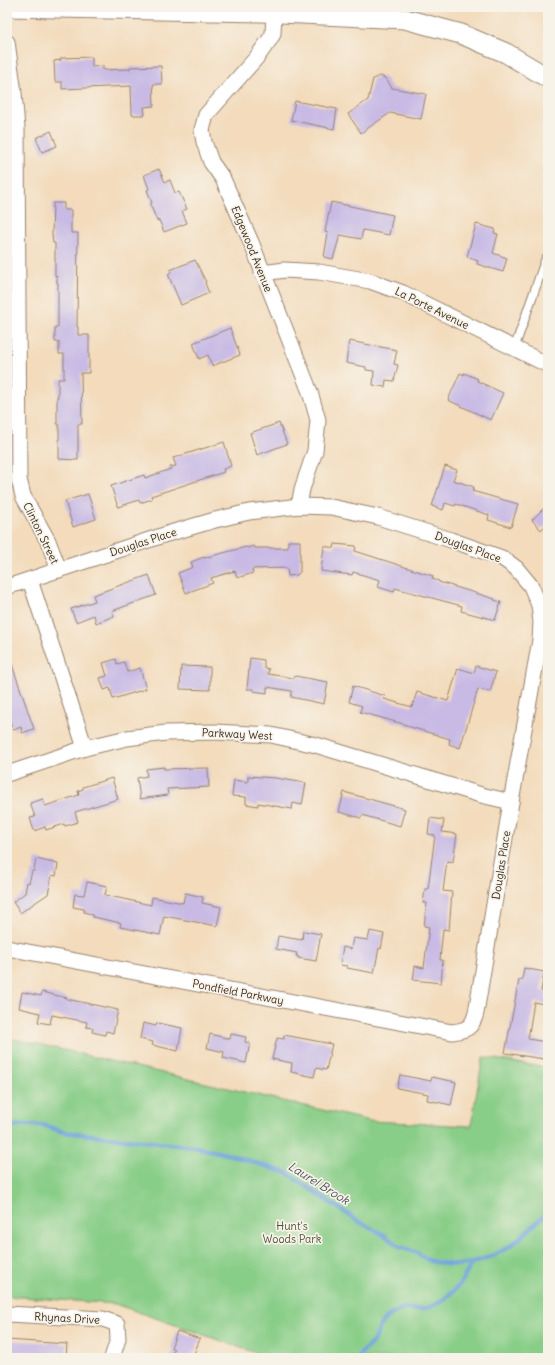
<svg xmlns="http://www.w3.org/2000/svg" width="555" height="1365" viewBox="0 0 555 1365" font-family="Delius,sans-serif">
<rect width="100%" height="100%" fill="#f7f3e8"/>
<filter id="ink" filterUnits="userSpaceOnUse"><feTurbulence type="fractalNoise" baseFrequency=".025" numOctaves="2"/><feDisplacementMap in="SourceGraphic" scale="8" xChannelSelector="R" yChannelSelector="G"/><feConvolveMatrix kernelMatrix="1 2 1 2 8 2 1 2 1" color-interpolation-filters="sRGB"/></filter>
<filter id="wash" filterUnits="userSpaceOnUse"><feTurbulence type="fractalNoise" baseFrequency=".012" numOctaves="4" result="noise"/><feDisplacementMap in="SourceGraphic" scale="16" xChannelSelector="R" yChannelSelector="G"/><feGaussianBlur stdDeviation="0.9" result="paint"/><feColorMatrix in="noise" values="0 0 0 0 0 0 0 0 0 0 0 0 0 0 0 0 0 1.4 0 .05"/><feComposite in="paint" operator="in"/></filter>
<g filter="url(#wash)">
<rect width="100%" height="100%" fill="#f3dbbc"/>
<!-- green -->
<path fill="#89ce88" stroke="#627c53" d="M 7,1038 L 29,1042 L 370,1121 L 471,1126 L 483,1057 L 548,1068 L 548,1358 L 270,1358 L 115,1304 L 7,1296 Z"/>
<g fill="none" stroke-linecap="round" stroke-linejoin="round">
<!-- stream -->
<g stroke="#6ca2d9" stroke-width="4.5">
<path d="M 7,1128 L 18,1125 L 43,1125 L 64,1132 L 195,1147 L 231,1155 L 287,1173 L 356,1220 L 384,1235 L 400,1247 L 415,1252 L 430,1261 L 446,1264 L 458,1265 L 471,1263 L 495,1255 L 512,1245 L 548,1212"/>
<path d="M 357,1358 C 362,1351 369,1347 374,1340 C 378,1336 378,1331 380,1326 C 383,1317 396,1312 405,1308 C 433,1316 462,1289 471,1263"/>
</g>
</g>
<g id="blocks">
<!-- building -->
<g fill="#c8bae5">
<path d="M 92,57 L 92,67 L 103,66 L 103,70 L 130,69 L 130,67 L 161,66 L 162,84 L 153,84 L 154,106 L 144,107 L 145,115 L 132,115 L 131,86 L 62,89 L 62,82 L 55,82 L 54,61 L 61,60 L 61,58 Z"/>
<path d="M 381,76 L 386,79 L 392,88 L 426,94 L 421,119 L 390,113 L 361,133 L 348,114 L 368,100 L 373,79 L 377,77 Z"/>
<path d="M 295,101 L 337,109 L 334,129 L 291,120 Z"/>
<path d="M 51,131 L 57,146 L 42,152 L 36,138 Z"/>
<path d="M 159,169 L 165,182 L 170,180 L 175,193 L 179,192 L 187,209 L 182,211 L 187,223 L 164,232 L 159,220 L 157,221 L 150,204 L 152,203 L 147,190 L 149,189 L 144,175 Z"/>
<path d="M 331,202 L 393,215 L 389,235 L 363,230 L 361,239 L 340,235 L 333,259 L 324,257 L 328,233 L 325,232 Z"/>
<path d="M 53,203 L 64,203 L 64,210 L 71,210 L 71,233 L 78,233 L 77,327 L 78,327 L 78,335 L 89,335 L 89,373 L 81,373 L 82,424 L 78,424 L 78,460 L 59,459 L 59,424 L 57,424 L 57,397 L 58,397 L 58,379 L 64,379 L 64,354 L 59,354 L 59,342 L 55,342 L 55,327 L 58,327 L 58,283 L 57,283 L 57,276 L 55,276 L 55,243 L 53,243 L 52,235 Z"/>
<path d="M 476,224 L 495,229 L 494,233 L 498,234 L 493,253 L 507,258 L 503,272 L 477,264 L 478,261 L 467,257 Z"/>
<path d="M 195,260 L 206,282 L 205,283 L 209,293 L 181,305 L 168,274 L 171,272 L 170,270 Z"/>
<path d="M 230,328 L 240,355 L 212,366 L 208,355 L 199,359 L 193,343 Z"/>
<path d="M 349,341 L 397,350 L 394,364 L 398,365 L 394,381 L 386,380 L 385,387 L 373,385 L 374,371 L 366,370 L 366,367 L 346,363 Z"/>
<path d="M 460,373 L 464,375 L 464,373 L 478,379 L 477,381 L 503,393 L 491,420 L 448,400 Z"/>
<path d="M 279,423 L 287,444 L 257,455 L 250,433 Z"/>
<path d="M 224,442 L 231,466 L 223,469 L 224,472 L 151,496 L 152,499 L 140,503 L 139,500 L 118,507 L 111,486 L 144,475 L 145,478 L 171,469 L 170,467 L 176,466 L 173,458 Z"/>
<path d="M 445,466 L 457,470 L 453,480 L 474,487 L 472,491 L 518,504 L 511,527 L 488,520 L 489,515 L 456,504 L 455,506 L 445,503 L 443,510 L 432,506 Z"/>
<path d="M 88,494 L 96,519 L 73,527 L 65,501 Z"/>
<path d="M 548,504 L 548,523 L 541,530 L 532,520 Z"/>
<path d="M 288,541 L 300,541 L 300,572 L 297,575 L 288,576 L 287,568 L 252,569 L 253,573 L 237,578 L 235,571 L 211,578 L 213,583 L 186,593 L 178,573 L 193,567 L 191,562 L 204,557 L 204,558 L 246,547 L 247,548 L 254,546 L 255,548 L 288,548 Z"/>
<path d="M 335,544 L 356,546 L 355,551 L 433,576 L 432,579 L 439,581 L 439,582 L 495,599 L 494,600 L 501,602 L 495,620 L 461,611 L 462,606 L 395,588 L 394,592 L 378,587 L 380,580 L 353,572 L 352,575 L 321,571 L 324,546 L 334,548 Z"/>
<path d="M 149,575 L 156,595 L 112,611 L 114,616 L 96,623 L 94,615 L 76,622 L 71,609 L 95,601 L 93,595 Z"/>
<path d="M 7,656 L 9,656 L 34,729 L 22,733 L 21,727 L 13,730 L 7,712 Z"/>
<path d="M 250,658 L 264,660 L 264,668 L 269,669 L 268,674 L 294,678 L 295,676 L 328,682 L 324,704 L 291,697 L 292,691 L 267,687 L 267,693 L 253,691 L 253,689 L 247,689 Z"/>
<path d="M 116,659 L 117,664 L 124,662 L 127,672 L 140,668 L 146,689 L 113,699 L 110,688 L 104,690 L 100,678 L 107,676 L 103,663 Z"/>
<path d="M 181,666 L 210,667 L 210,690 L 180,689 Z"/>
<path d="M 476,666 L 496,672 L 490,692 L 478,689 L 460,748 L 449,744 L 450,739 L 407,726 L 407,725 L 360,712 L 362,706 L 349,702 L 353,686 L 385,696 L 384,699 L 412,707 L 417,692 L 448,701 L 458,668 L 474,673 Z"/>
<path d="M 164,767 L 164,769 L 208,768 L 209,787 L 167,789 L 168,795 L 140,799 L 137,778 L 147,776 L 146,769 Z"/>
<path d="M 248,776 L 275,778 L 306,783 L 302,805 L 293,803 L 292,809 L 258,803 L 258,806 L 246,804 L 246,797 L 232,796 L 234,780 L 248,782 Z"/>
<path d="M 112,778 L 118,799 L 75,812 L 78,822 L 65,826 L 64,824 L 46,830 L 45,827 L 34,831 L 30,818 L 35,817 L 30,803 L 43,799 L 45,806 L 79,795 L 78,791 L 83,789 L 83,787 Z"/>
<path d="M 344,792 L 405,809 L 400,826 L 362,815 L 361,818 L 339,812 Z"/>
<path d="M 430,818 L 444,820 L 442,832 L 457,834 L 453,862 L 447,861 L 443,891 L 452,892 L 449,930 L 443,929 L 440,960 L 443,960 L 441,983 L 413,980 L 415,966 L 424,968 L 429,927 L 424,926 L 427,903 L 423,903 L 425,889 L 428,889 L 435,835 L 428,834 Z"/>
<path d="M 36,859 L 58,864 L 56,876 L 52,875 L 48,894 L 20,913 L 13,902 L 25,893 L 27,882 L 29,883 L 32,871 L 34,871 Z"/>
<path d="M 87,882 L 107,886 L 105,895 L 151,905 L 152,897 L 183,903 L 185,893 L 203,897 L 202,903 L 221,907 L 217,926 L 164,916 L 160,935 L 120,927 L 121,923 L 93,917 L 93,915 L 84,912 L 84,909 L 73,907 L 75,894 L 84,895 Z"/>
<path d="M 303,931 L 321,934 L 316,961 L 298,958 L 298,956 L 296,956 L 297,953 L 276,949 L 278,936 L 302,940 Z"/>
<path d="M 370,931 L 384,934 L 381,949 L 379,948 L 374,973 L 347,968 L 347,966 L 340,965 L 343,947 L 351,949 L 353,938 L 368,940 Z"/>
<path d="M 524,968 L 544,972 L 541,991 L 548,992 L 548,1005 L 534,1002 L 528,1039 L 547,1042 L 544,1059 L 505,1053 L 519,980 L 522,980 Z"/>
<path d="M 22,992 L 41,996 L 42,992 L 67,998 L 67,999 L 118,1010 L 113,1033 L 106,1031 L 105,1035 L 92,1032 L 93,1028 L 86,1027 L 87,1022 L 52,1015 L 50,1024 L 38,1022 L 40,1013 L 19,1008 Z"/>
<path d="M 143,1023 L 156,1026 L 157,1023 L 182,1028 L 178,1051 L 152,1045 L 153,1042 L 140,1039 Z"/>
<path d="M 210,1034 L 230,1039 L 231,1034 L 246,1037 L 245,1042 L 250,1043 L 246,1063 L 223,1058 L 224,1052 L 207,1048 Z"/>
<path d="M 284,1035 L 332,1044 L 326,1070 L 316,1068 L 314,1077 L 291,1072 L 292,1063 L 272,1059 L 277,1038 L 284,1039 Z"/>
<path d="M 400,1075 L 431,1081 L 432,1077 L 456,1082 L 451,1105 L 427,1100 L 428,1094 L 397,1088 Z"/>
<path d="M 177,1331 L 200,1339 L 192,1358 L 170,1358 L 174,1349 L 171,1348 Z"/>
<path d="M 7,1340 L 67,1344 L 66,1358 L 7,1358 Z"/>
</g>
</g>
</g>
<g filter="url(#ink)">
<use href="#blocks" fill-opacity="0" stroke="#97826d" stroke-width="1"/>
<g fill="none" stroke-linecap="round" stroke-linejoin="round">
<!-- service casing -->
<g stroke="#97826d" stroke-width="10">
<path id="service" d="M 514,349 L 546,258"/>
</g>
<!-- minor casing -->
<g stroke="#97826d" stroke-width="17">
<g id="minor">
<path d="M 274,13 L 273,34 L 270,39 L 257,57 L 206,115 L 202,130 L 204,142 L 211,162 L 223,179 L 251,242 L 310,392 L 318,420 L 315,451 L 302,489 L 299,506"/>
<path d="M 7,42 L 14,93 L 17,128 L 19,479 L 23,496 L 48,541 L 59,570"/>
<path d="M 262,273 L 285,270 L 319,272 L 370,281 L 403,293 L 548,365"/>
<path d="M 30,580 L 85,748"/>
<path d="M 7,587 L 167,534 L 215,520 L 249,512 L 299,506 L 331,507 L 378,517 L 451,540 L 502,558 L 516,568 L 531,586 L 539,605 L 541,622 L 540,640 L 511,802 L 476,1013 C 472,1028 467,1030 452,1032 L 7,948"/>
<path d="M 7,774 L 85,748 L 127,738 L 166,733 L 215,732 L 271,735 L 316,745 L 481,795 L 511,802"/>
<path d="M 7,1314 L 103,1319 L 117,1324 L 118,1339 L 112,1358"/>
</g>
</g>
<!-- tertiary casing -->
<g stroke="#97826d" stroke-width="21">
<path id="tertiary" d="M 7,7 L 261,12 L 405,19 L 461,34 L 506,53 L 548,78"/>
</g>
<!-- service -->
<use href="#service" stroke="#fff" stroke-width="8"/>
<!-- minor -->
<use href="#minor" stroke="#fff" stroke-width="15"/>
<!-- tertiary -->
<use href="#tertiary" stroke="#fff" stroke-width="19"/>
</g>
</g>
<g text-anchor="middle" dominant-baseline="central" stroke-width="3.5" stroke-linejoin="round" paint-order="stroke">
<!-- street labels -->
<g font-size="11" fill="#3b2a1e" stroke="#f7f3e8">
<text transform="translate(252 249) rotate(68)">Edgewood Avenue</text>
<text transform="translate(432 308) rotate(26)">La Porte Avenue</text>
<text transform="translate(41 533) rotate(64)">Clinton Street</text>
<text transform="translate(143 542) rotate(-18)">Douglas Place</text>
<text transform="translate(468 547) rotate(20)">Douglas Place</text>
<text transform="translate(237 734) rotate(3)">Parkway West</text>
<text transform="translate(501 865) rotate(-81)">Douglas Place</text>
<text transform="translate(238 992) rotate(11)">Pondfield Parkway</text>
<text transform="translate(67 1318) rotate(3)">Rhynas Drive</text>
</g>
<!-- park labels -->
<g font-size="11" fill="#4e5338" stroke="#f7f3e8">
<text x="292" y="1226">Hunt's<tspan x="292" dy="13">Woods Park</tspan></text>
</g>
<!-- water labels -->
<g font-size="12" font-style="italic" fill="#4c545f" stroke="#f7f3e8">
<text transform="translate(319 1183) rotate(32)">Laurel Brook</text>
</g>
</g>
<!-- margin -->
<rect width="555" height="1365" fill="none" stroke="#f7f3e8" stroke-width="24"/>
</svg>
